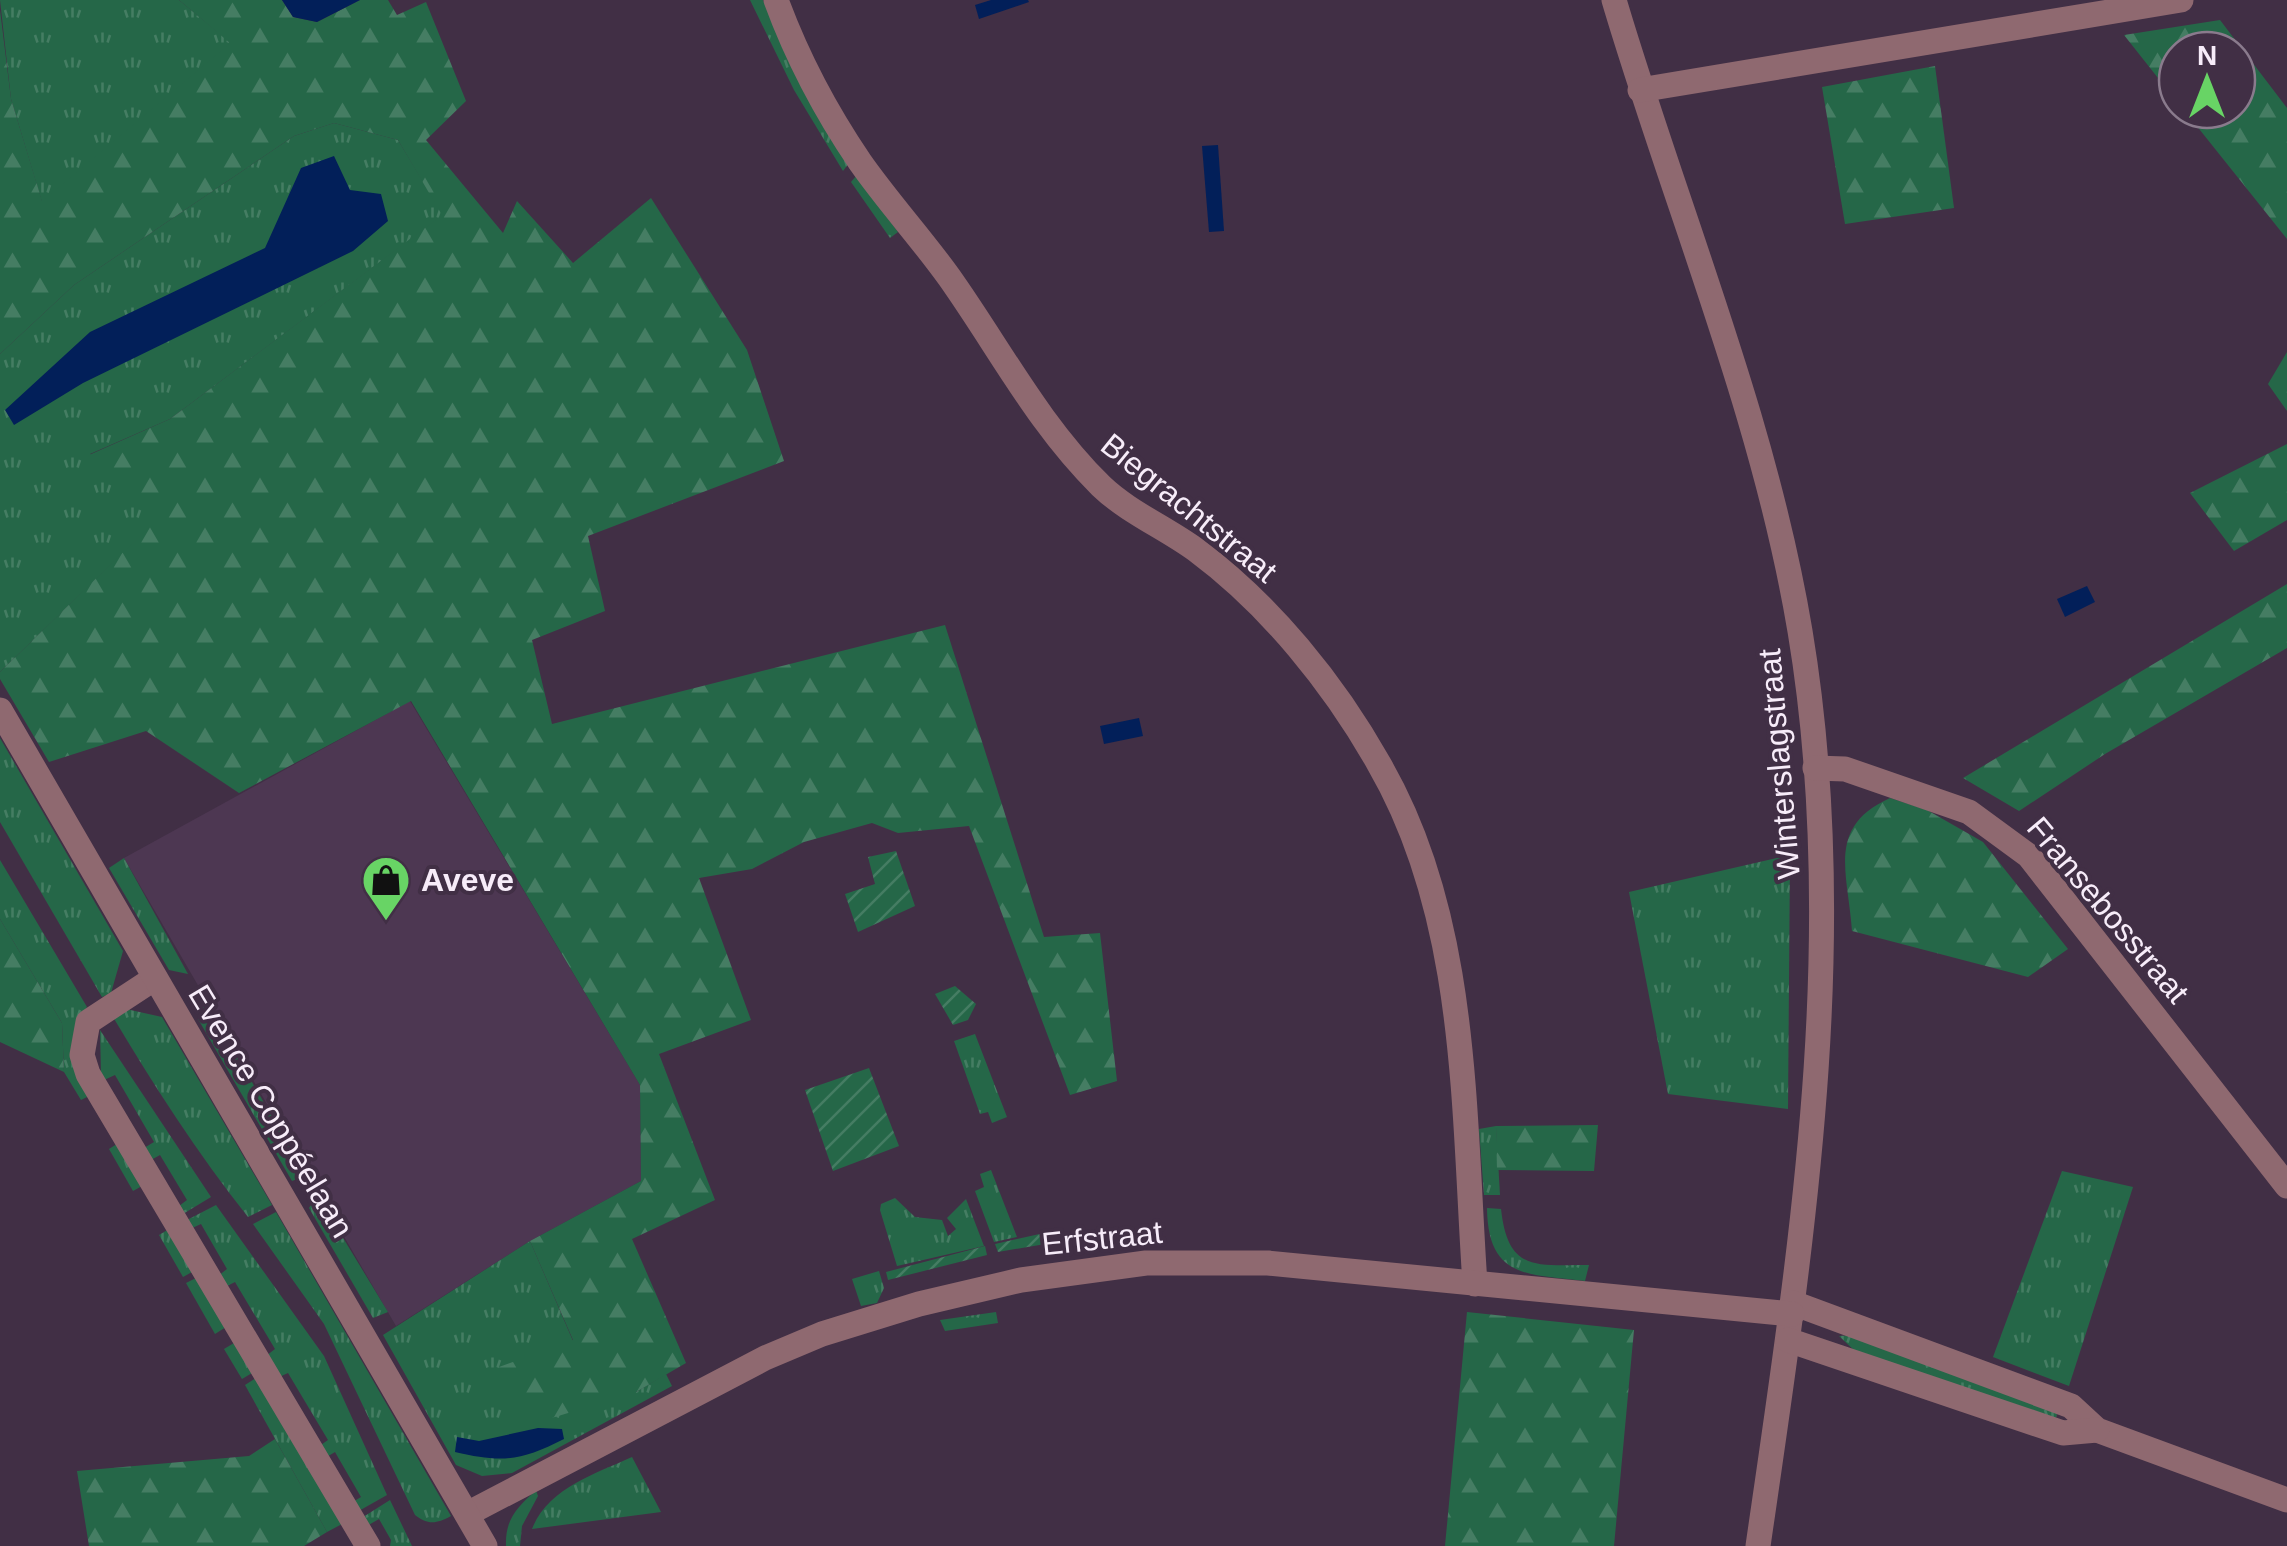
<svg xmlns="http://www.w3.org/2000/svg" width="2287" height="1546" viewBox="0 0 2287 1546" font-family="Arial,sans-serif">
<defs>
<pattern id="grass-tufts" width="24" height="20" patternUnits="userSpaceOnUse" patternTransform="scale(2.5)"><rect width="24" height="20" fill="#256748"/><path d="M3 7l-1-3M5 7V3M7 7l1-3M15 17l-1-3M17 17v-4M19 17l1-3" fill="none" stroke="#457d63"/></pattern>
<pattern id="forest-firs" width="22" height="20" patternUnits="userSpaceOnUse" patternTransform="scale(2.5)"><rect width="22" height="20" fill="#256748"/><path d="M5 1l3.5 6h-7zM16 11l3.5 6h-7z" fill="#457d63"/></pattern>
<pattern id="garden-furrows" width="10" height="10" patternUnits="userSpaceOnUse" patternTransform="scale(2.5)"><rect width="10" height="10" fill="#256748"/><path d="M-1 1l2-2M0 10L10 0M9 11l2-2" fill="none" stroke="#457d63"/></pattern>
</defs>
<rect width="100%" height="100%" fill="#412f45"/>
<!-- built -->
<path fill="#4d3752" d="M 410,701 L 640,1085 L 641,1181 L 530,1241 L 396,1326 L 124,858 Z"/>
<!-- grass -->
<g fill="url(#grass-tufts)">
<path d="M 0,0 L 179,0 L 231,43 L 42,202 L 11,99 Z"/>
<path d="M 750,0 L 763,0 L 787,53 L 849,163 L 843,171 L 794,90 Z"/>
<path d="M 334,123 L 398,140 L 443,215 L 170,419 L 90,454 L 157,520 L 0,672 L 0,354 L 74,285 L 294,136 Z"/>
<path d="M 857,175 L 898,232 L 890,238 L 851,182 Z"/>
<path d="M 0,738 L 123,951 L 111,993 L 102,997 L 0,822 Z"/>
<path d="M 1790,855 L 1788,1109 L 1668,1094 L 1629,892 Z"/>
<path d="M 124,858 L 188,974 L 169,970 L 109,868 Z"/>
<path d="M 0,860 L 87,1007 C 64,1038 72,1064 89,1096 L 81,1100 L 64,1072 L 62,1023 L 0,919 Z"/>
<path d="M 204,1000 L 294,1154 L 306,1176 L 292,1181 L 198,1019 Z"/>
<path d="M 126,1009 L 162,1017 L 272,1205 L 248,1217 C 198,1154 154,1086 113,1017 Z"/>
<path d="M 100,1030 L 211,1197 L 183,1214 L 179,1206 L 187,1200 L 160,1155 L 151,1160 L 144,1148 L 154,1142 L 115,1075 L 104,1080 L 101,1074 Z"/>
<path d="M 975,1034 L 1007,1117 L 992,1123 L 988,1112 L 980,1114 L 954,1041 Z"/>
<path d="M 1496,1126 L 1500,1195 L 1484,1195 L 1479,1129 Z"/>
<path d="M 117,1144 L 142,1186 L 133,1191 L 109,1149 Z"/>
<path d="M 991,1170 L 1017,1237 L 994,1242 L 975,1191 L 984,1187 L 980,1174 Z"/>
<path d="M 2062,1171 L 2133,1187 L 2069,1386 L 1993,1357 Z"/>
<path d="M 317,1195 L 388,1312 L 373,1318 L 309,1208 Z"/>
<path d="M 895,1198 L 915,1217 L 942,1220 L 948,1236 L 956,1229 L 947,1218 L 966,1199 L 984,1246 L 897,1266 L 880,1210 L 881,1204 Z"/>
<path d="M 216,1205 L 324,1356 L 387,1495 L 357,1512 L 351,1503 L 361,1497 L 335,1452 L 325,1458 L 318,1447 L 328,1440 L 288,1373 L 277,1378 L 266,1356 L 275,1349 L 235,1282 L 225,1287 L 218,1276 L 227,1269 L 201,1224 L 190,1229 L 185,1221 Z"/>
<path d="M 1487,1208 L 1501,1209 C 1508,1272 1535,1265 1589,1265 L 1585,1281 C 1528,1274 1488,1279 1487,1208 Z"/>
<path d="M 276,1212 L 451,1516 C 436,1524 428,1525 415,1515 L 324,1324 L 253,1224 Z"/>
<path d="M 169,1229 L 192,1272 L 183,1277 L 159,1235 Z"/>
<path d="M 530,1241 L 573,1341 L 636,1392 L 666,1374 L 672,1386 L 512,1473 L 482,1476 L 456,1465 L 383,1335 Z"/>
<path d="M 879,1271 L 884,1288 L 877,1303 L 861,1306 L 852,1279 Z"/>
<path d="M 196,1278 L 226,1327 L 215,1334 L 186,1283 Z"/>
<path d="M 996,1312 L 998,1323 L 945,1331 L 940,1320 Z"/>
<path d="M 1866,1334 L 2058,1410 L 2056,1418 L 1856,1352 L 1839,1336 Z"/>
<path d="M 234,1343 L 252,1373 L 242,1379 L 224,1349 Z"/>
<path d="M 256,1378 L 342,1524 L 327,1532 L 245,1385 Z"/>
<path d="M 632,1457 L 661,1512 L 532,1529 C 548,1488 595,1474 632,1457 Z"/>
<path d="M 536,1490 L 538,1496 L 522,1526 L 520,1546 L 506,1546 C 505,1519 517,1508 536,1490 Z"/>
<path d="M 390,1500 L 412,1546 L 390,1546 L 391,1540 L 379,1519 L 365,1527 L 360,1519 Z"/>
</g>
<!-- forest -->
<g fill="url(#forest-firs)">
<path d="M 179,0 L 282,0 L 293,17 L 317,22 L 360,0 L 388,0 L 397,15 L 426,2 L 466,101 L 426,140 L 503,233 L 517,201 L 573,263 L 651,198 L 747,350 L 784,461 L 588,536 L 605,611 L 532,640 L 552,724 L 945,625 L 1044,937 L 1100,933 L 1117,1081 L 1070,1095 L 969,826 L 898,833 L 872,823 L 804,842 L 752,869 L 699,878 L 751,1020 L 659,1054 L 715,1200 L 632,1239 L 686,1363 L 636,1392 L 526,1426 L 499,1367 L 573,1340 L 530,1241 L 641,1181 L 640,1085 L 411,701 L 239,793 L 146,731 L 49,762 L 0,679 L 0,672 L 156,520 L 89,455 L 170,419 L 442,215 L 398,140 L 334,123 L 294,136 L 74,285 L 0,354 L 0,10 L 11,99 L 42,201 L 230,43 Z"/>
<path d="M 2220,20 L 2287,108 L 2287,239 L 2184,110 L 2237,110 L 2237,50 L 2177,50 L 2177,102 L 2124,35 Z"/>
<path d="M 1935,66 L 1954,208 L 1845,224 L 1822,87 Z"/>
<path d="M 2287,352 L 2287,411 L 2268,384 Z"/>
<path d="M 2287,444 L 2287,520 L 2234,551 L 2190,493 Z"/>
<path d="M 2287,584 L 2287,648 L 2105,754 L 2019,811 L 1963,778 Z"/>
<path d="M 1890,798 L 1927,810 L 1983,842 L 2068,949 L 2028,977 L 1852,931 C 1848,872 1826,827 1890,798 Z"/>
<path d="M 0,919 L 62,1023 L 64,1072 L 0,1042 Z"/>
<path d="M 1598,1125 L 1594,1171 L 1497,1170 L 1496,1126 Z"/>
<path d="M 1467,1312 L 1634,1330 L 1614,1546 L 1445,1546 Z"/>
<path d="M 275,1439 L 327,1532 L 304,1546 L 89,1546 L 77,1471 L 249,1456 Z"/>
</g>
<!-- garden -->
<g fill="url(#garden-furrows)">
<path d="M 896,851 L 915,906 L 858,932 L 845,894 L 875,884 L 868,857 Z"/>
<path d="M 955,986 L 976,1004 L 968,1020 L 953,1025 L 935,994 Z"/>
<path d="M 869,1068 L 899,1146 L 833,1171 L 805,1090 Z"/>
<path d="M 1062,1229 L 1063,1241 L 998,1252 L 995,1244 Z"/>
<path d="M 985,1246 L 987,1255 L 888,1280 L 886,1272 Z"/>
</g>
<!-- water -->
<g fill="#021f59">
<path d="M 282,0 L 360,0 L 317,22 L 293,17 Z"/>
<path d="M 991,0 L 1028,0 L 1029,2 L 979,19 L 975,5 Z"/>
<path d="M 1218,145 L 1224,231 L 1209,232 L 1202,146 Z"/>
<path d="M 334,156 L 350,190 L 381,194 L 388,221 L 353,251 L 83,383 L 14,425 L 5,410 L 90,332 L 265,248 L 301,168 Z"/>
<path d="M 2087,586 L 2095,602 L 2065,617 L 2057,599 Z"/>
<path d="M 1139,718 L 1143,736 L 1104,744 L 1100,726 Z"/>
<path d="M 538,1428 L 562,1429 L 564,1439 C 521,1461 502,1463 455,1452 L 457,1437 L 479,1441 Z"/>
</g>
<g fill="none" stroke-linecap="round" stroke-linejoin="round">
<!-- minor -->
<g stroke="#8f6970" stroke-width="25">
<path d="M 776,0 C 797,57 826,112 860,162 C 888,202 921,238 949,277 C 1000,349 1038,424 1101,486 C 1128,512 1166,528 1196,550 C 1270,605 1334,684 1379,764 C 1469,919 1463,1111 1475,1284"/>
<path d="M 1614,0 C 1676,209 1764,415 1800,631 C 1851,937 1802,1242 1758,1546"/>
<path d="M 1640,90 L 2181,0"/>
<path d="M 1815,768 L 1845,769 L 1969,812 L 2029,856 L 2287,1186"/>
<path d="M 155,978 L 88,1022 L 82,1055 L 88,1074 L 368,1546"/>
<path d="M 1793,1303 L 2071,1406 L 2097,1430 L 2287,1500"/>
<path d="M 1788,1340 L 2063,1433 L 2097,1430"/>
<path d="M 467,1514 L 765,1358 L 822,1334 L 919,1304 L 1021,1280 L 1146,1263 L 1268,1263 L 1792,1314"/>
</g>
<!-- tertiary -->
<path stroke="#8f6970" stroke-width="25" d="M 0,710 L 485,1546"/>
</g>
<!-- icons -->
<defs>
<g id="shop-pin" transform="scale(2.5)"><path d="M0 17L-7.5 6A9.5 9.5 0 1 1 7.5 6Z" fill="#68d465" stroke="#412f45"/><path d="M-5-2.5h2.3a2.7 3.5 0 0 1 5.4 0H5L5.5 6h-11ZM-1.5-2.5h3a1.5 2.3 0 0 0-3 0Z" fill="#111"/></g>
</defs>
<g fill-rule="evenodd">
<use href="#shop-pin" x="386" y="880"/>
</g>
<g text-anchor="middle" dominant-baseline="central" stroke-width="8" stroke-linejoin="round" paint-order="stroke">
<!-- street labels -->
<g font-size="32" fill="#f7ecf9" stroke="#412f45">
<text transform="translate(1189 508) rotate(39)">Biegrachtstraat</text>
<text transform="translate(1779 764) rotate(-95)">Winterslagstraat</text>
<text transform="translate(2108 910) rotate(50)">Fransebosstraat</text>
<text transform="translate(271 1111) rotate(59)">Evence Coppéelaan</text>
<text transform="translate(1102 1238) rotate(-6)">Erfstraat</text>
</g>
<!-- poi labels -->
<g font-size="32" font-weight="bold" fill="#f7ecf9" stroke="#412f45" text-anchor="start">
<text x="421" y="880">Aveve</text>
</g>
</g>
<!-- north arrow -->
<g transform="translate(2207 80)"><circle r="48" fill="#412f45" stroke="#8a7b8d" stroke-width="2.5"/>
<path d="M0-8L18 38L0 25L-18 38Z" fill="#68d465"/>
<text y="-15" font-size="28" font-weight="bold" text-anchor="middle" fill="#f7ecf9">N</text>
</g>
</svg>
